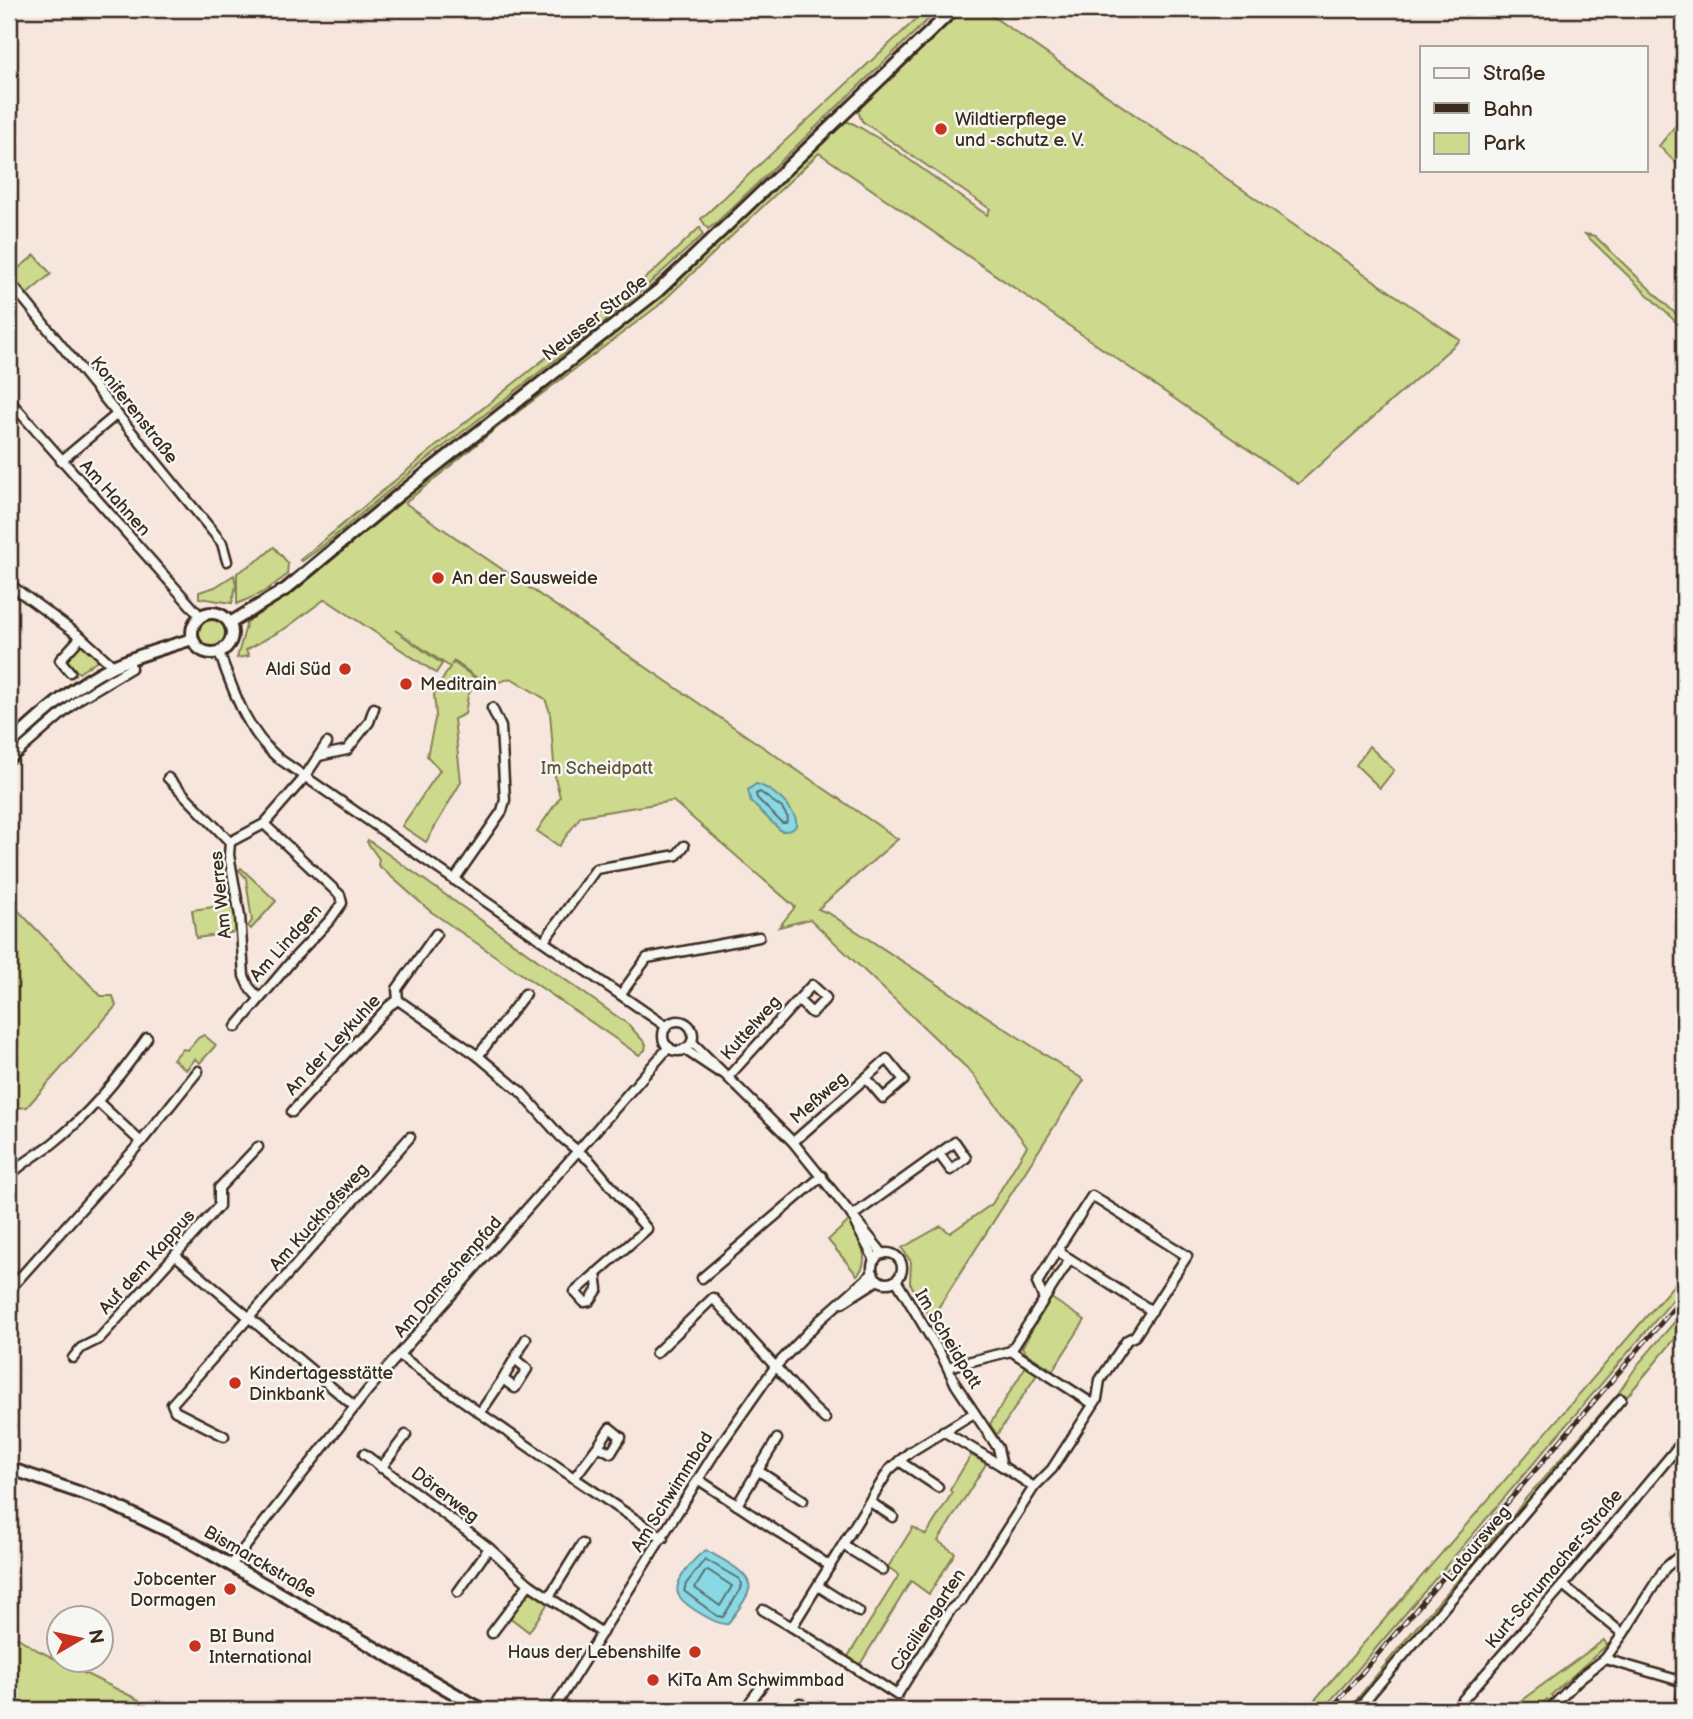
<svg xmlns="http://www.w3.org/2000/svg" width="1693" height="1719" viewBox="0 0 1693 1719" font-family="'Balsamiq Sans',sans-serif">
<rect width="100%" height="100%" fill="#f7e6de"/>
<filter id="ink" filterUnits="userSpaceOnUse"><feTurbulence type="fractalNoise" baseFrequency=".0143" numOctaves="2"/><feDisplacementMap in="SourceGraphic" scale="14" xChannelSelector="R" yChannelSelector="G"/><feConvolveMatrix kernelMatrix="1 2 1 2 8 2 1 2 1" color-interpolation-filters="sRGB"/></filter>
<g filter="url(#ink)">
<!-- green -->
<g fill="#cdd98d" stroke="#848256" stroke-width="2">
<path d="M 927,9 L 939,9 L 715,224 L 708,229 L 701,219 Z"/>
<path d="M 962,9 L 982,9 L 1460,340 L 1298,484 L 819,153 L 658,306 L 498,427 L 405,503 L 898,839 L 818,909 L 830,914 L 1084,1080 L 931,1319 L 910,1283 L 911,1262 L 902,1248 L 941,1226 L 950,1233 L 992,1204 L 1027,1146 L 971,1072 L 810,919 L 779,927 L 795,907 L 673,801 L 581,816 L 559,846 L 537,831 L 560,797 L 555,777 L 550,712 L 545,699 L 511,678 L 488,686 L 454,661 L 451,665 L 454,663 L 478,680 L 468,695 L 465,714 L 454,719 L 461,782 L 426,842 L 402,826 L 440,770 L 427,756 L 436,715 L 434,694 L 450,667 L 395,630 L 442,664 L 436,673 L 325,599 L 286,628 L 246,650 L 249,656 L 237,658 L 247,622 L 315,574 L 453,457 L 653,302 L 845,121 L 854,124 L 886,143 L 987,215 L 990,209 L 862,121 L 857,109 Z"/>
<path d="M 1684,115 L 1684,171 L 1659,146 Z"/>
<path d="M 700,227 L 703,235 L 622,308 L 416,468 L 319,549 L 302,561 L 300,560 L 447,437 L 653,272 Z"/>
<path d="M 1585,234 L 1595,236 L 1600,241 L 1684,322 L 1684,330 Z"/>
<path d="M 705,238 L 706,240 L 634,305 L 436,459 L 303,569 L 302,567 L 435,457 L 632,303 Z"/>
<path d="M 35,255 L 51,274 L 25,296 L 9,276 Z"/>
<path d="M 274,547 L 288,563 L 287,575 L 264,592 L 237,604 L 237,573 L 260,559 Z"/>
<path d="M 234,575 L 236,585 L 232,603 L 199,598 L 199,592 L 215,587 Z"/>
<circle cx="211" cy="633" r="15"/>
<path d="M 80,642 L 99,659 L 79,673 L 65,660 Z"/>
<path d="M 1369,746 L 1394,770 L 1380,788 L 1356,765 Z"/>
<path d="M 368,840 L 629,1025 L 646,1044 L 645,1050 L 639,1055 L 430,911 L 378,865 L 379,859 L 367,842 Z"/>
<path d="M 241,868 L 276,901 L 251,929 L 248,926 L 252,921 L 246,878 L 239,870 Z"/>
<path d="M 9,901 L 101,996 L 113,996 L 116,1006 L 27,1107 L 17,1108 L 9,1115 Z"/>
<path d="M 234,904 L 237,932 L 196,938 L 192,910 Z"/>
<path d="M 204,1035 L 216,1045 L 200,1063 L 195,1059 L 186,1070 L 173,1059 L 183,1049 L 188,1050 L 198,1038 Z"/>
<path d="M 850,1220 L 865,1246 L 862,1249 C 866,1257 864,1269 857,1275 L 828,1240 Z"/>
<path d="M 1684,1273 L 1684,1287 L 1348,1681 L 1322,1710 L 1306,1710 Z"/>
<path d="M 1051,1298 L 1085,1320 L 1053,1370 L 1026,1353 L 1022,1347 Z"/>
<path d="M 1684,1311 L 1684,1328 L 1625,1399 L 1620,1395 L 1352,1710 L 1348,1710 L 1412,1632 L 1482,1553 L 1486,1545 L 1511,1519 L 1525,1499 L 1617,1395 L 1639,1363 Z"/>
<path d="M 1026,1366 L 1038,1373 L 997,1435 L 990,1424 Z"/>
<path d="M 971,1455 L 986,1464 L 938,1541 L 955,1553 L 929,1594 L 911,1581 L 859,1666 L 847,1658 L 899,1575 L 888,1567 L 913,1527 L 926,1535 L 952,1493 L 950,1490 Z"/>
<path d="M 532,1592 L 548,1603 L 529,1632 L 508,1616 L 526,1593 Z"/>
<path d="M 9,1632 L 37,1650 L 139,1700 L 133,1710 L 9,1710 Z"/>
<path d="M 1604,1640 L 1607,1645 L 1551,1695 L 1553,1697 L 1549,1701 L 1547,1699 L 1538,1710 L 1508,1710 Z"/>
</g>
<!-- water -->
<g fill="#88d8e5" stroke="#699295" stroke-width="2">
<path d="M 756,784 C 777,788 819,833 781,831 L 751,802 L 748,790 Z"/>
<path d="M 706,1550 C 718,1558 754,1573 749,1590 C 746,1602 734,1614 728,1624 C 717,1626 682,1604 678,1594 C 673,1581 696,1556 706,1550 Z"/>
</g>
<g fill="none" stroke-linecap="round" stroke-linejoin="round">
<!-- shore -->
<g stroke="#5a706e" stroke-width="2">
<path d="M 760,792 L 782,808 L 788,818 L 786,823 L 782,823 L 757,798 L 756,794 Z"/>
<path d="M 705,1559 L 739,1579 L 742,1584 L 741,1589 L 723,1617 L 717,1616 L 684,1591 L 686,1584 Z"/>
<path d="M 708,1570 L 732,1586 L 720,1606 L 695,1588 L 705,1572 Z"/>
</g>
<!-- street casing -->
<g stroke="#3b2a1e" stroke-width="13">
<g id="street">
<path d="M 9,281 L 222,543 L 227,561"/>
<path d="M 9,400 L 200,616"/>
<path d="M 61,461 L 116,415"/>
<path d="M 9,584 L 81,637 L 113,666"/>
<path d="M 219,652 C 234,692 245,729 278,758 L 667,1027"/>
<path d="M 70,672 L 60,660 L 81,637"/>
<path d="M 319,756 L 347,750 L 369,722 L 374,708"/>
<path d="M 9,760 L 79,699 L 131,668 L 129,660"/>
<path d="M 168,778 L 230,842"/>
<path d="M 230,842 L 229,855 L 240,916 L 244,976 L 249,987 L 259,998"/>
<path d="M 230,842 L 264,824 L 304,778 L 327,743"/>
<path d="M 454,880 L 502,811 L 505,800 L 501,727 L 492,708"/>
<path d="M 544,941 L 596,869 L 677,855 L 684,846"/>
<path d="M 621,994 L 647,958 L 759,937"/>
<path d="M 398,1000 L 397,989 L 436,934"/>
<circle cx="678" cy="1036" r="15"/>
<path d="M 236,1027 L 295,957 L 330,920 L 342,903 L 340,895 L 264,824"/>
<path d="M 692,1042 L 793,1142 L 883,1254"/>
<path d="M 684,1049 L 717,1071 L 723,1073"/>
<path d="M 478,1056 L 525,994"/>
<path d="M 728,1077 L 798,1000 L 812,1013 L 826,998 L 812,985 L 798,1000"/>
<path d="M 98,1102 L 141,1142"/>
<path d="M 292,1112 L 389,1006 L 398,1000 L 478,1056 L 521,1092 L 561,1137 L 590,1161 L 647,1229 L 575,1292 L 584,1302 L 590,1301 L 598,1289 L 596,1273"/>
<path d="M 793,1142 L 800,1136 L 887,1059 L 904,1080 L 883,1098 L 866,1078"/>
<path d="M 9,1176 C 22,1163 37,1155 52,1144 C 90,1114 120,1077 147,1038"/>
<path d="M 852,1216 L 955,1142 L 966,1158 L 951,1170 L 939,1154"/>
<path d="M 856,1225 L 875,1260"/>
<circle cx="887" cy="1268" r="15"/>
<path d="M 175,1255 L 354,1406"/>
<path d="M 1070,1259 L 1152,1311"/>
<path d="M 702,1278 L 822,1176"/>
<path d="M 896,1280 L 943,1358 L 956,1385 L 998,1448 L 1002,1466 L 1034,1487"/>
<path d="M 9,1290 L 141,1142 L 198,1071"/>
<path d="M 1044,1299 L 1037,1283 L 1059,1247"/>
<path d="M 842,1303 L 878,1280"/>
<path d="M 1011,1351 L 1093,1404"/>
<path d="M 656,1353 L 713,1298 L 812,1407 L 825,1419"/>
<path d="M 400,1356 L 480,1413 L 503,1379"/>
<path d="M 73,1358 L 81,1348 L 99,1339 L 175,1255 L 219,1206 L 219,1188 L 258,1147"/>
<path d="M 516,1360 L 527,1369 L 515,1388 L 503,1379 L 526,1339"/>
<path d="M 948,1367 L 1011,1351 L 1070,1259 L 1062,1254 L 1059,1247 L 1092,1196 L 1187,1256 L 1135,1336 L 1127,1340 L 1100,1380 L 1097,1399 L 1052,1469 L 1034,1487 L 961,1601 L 951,1609 L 897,1695 L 792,1627 L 889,1470 L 910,1452 L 974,1413"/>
<path d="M 480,1413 L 574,1478"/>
<path d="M 943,1431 L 1002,1466"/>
<path d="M 224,1436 L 175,1411 L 172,1404 L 410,1137"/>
<path d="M 598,1446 L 610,1428 L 621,1437 L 611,1453 L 598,1446 L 574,1478 L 663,1538"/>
<path d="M 364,1454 L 489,1548 L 529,1584 L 602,1633"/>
<path d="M 899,1461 L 938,1487"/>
<path d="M 381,1468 L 406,1435"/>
<path d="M 757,1470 L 803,1500"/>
<path d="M 699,1480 L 830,1566"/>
<path d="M 870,1502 L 893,1517"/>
<path d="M 737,1505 L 777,1439"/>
<path d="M 843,1545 L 883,1570"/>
<path d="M 231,1565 L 368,1390 L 669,1047"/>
<path d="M 1563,1585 L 1623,1634"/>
<path d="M 818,1586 L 859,1612"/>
<path d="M 458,1592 L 489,1548"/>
<path d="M 549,1597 L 582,1544"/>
<path d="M 763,1610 L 792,1627"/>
<path d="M 492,1633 L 529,1584"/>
<path d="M 1605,1659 L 1684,1682"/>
<path d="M 553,1710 L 716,1451 L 763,1384 L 775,1367 L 820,1320 L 873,1273"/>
<path d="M 744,1710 L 764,1683"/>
<path d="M 795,1710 L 800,1703"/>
<path d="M 1357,1710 L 1621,1399"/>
<path d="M 1454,1710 L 1563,1585 L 1678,1447"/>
<path d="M 1549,1710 L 1580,1678 L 1605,1659 L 1623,1634 L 1665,1568 L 1684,1552"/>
<path d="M 1678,1710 L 1684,1689"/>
</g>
</g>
<!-- secondary casing -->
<g stroke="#3b2a1e" stroke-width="16">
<g id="secondary">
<circle cx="212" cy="633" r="20"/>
<path d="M 230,623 L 286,589 L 400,494 L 658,291 L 954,9"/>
<path d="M 9,745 C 41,716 71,687 111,667 C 137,655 165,648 192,639"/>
<path d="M 9,1468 L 107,1502 L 187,1540 L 483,1710"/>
</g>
</g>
<!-- street -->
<use href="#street" stroke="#f6f6f2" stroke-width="8"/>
<!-- secondary -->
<use href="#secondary" stroke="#f6f6f2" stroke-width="10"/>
<!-- rail casing -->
<g stroke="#3b2a1e" stroke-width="5">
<path id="rail" d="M 1330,1710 L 1684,1296"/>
</g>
<!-- rail -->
<use href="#rail" stroke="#f6f6f2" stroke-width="2.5" stroke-dasharray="8" stroke-linecap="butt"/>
</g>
</g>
<!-- markers -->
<g fill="#c8321e" stroke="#f6f6f2" stroke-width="2.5">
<circle cx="941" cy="129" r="7"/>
<circle cx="438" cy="578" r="7"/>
<circle cx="345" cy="669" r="7"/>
<circle cx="406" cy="684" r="7"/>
<circle cx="235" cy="1383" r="7"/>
<circle cx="230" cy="1589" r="7"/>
<circle cx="195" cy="1646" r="7"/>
<circle cx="695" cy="1652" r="7"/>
<circle cx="653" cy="1680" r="7"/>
</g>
<g text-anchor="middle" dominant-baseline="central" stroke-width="5" stroke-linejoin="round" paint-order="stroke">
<!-- poi labels -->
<g font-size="18" fill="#3b2a1e" stroke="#f6f6f2" text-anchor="start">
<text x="955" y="119">Wildtierpflege<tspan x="955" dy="21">und -schutz e. V.</tspan></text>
<text x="452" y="578">An der Sausweide</text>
<text x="331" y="669" text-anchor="end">Aldi Süd</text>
<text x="420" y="684">Meditrain</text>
<text x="249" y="1373">Kindertagesstätte<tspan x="249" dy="21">Dinkbank</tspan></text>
<text x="216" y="1579" text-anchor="end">Jobcenter<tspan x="216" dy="21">Dormagen</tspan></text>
<text x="209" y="1636">BI Bund<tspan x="209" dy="21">International</tspan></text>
<text x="681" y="1652" text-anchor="end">Haus der Lebenshilfe</text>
<text x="667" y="1680">KiTa Am Schwimmbad</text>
</g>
<!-- street labels -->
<g font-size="18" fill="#3b2a1e" stroke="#f6f6f2">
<text transform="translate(595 318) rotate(-38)">Neusser Straße</text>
<text transform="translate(134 410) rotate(52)">Koniferenstraße</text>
<text transform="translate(115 498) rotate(48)">Am Hahnen</text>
<text transform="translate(221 895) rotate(-96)">Am Werres</text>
<text transform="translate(286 943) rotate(-48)">Am Lindgen</text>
<text transform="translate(751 1028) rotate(-48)">Kuttelweg</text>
<text transform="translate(333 1045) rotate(-47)">An der Leykuhle</text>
<text transform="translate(819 1098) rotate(-41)">Meßweg</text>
<text transform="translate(319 1217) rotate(-48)">Am Kuckhofsweg</text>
<text transform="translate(147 1262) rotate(-48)">Auf dem Kappus</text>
<text transform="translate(448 1277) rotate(-49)">Am Damschenpfad</text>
<text transform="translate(948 1339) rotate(59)">Im Scheidpatt</text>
<text transform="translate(672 1492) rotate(-58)">Am Schwimmbad</text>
<text transform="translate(445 1495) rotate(37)">Dörerweg</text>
<text transform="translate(1477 1544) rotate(-50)">Latoursweg</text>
<text transform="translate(260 1562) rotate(30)">Bismarckstraße</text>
<text transform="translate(1554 1569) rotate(-50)">Kurt-Schumacher-Straße</text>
<text transform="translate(928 1620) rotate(-56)">Cäciliengarten</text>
</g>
<!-- park labels -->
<g font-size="18" fill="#60563a" stroke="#f6f6f2">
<text x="597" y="768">Im Scheidpatt</text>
</g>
</g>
<!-- margin -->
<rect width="1693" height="1719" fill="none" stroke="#f6f6f2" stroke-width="35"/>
<rect x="18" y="18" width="1658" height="1684" fill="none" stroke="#3b2a1e" stroke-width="2.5" filter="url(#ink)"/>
<!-- legend -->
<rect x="1420" y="46" width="228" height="126" fill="#f6f6f2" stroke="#aba49d" stroke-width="2"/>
<rect x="1434" y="68" width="35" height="10" fill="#f6f6f2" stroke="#aba49d" stroke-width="2"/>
<text x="1483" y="80" font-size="21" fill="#3b2a1e">Straße</text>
<rect x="1434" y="103" width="35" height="10" fill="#3b2a1e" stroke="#aba49d" stroke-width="2"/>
<text x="1483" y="116" font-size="21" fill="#3b2a1e">Bahn</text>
<rect x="1434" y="133" width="35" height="21" fill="#cdd98d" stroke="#aba49d" stroke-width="2"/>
<text x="1483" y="150" font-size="21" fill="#3b2a1e">Park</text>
<!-- north arrow -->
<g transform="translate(80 1639) rotate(81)"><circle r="33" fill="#f6f6f2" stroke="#aba49d" stroke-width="2"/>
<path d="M0-5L12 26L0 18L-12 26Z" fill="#c8321e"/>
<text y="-10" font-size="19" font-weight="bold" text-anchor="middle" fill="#3b2a1e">N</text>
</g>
</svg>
